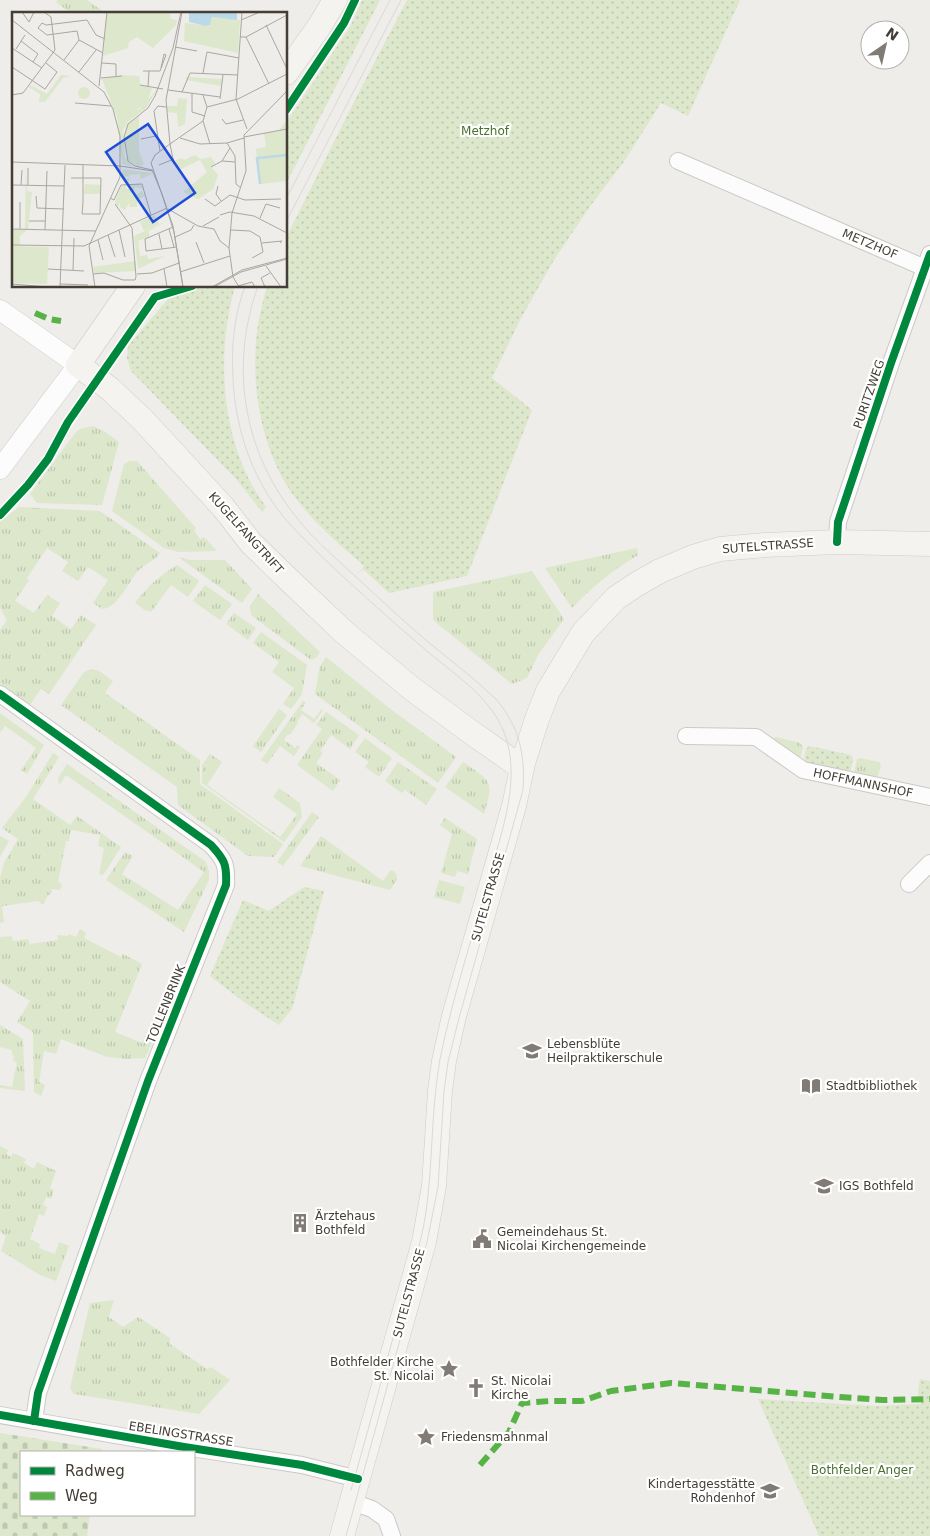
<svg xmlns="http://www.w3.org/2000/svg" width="930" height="1536" viewBox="0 0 930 1536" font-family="'DejaVu Sans',sans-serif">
<defs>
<pattern id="grass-tufts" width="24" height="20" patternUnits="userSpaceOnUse" patternTransform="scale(1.25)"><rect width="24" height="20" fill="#dce7cb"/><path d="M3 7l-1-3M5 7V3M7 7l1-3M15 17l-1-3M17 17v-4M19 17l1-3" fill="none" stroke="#bec7af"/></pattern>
<pattern id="cemetery-stones" width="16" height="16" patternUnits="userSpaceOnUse" patternTransform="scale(1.25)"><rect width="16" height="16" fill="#dce7cb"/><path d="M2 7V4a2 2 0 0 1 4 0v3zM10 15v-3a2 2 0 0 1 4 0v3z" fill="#bec7af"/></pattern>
<pattern id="park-dots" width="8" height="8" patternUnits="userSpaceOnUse" patternTransform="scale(1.25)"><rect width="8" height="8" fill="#dce7cb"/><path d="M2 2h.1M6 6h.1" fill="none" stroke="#bec7af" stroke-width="1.8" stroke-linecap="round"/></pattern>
</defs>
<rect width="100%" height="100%" fill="#eeede9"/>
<!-- grass -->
<g fill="url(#grass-tufts)">
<path d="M 58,0 L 87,0 L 107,14 L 72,14 L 56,2 Z"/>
<path d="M 93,426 L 104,431 L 119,442 L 102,505 L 37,503 L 30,494 L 76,432 L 80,429 Z"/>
<path d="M 130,461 L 137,461 L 196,528 L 194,531 L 200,539 L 204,537 L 217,551 L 179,552 L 164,548 L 112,511 L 124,464 Z"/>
<path d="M 19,507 L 100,511 L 160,553 C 154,561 146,564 139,570 C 128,581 119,608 102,609 L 93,603 L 108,580 L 88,567 L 78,581 L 62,571 L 68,562 L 47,548 L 27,578 L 29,580 L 15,601 L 34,613 L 47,595 L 60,603 L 52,616 L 71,629 L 81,615 L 96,625 L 49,694 L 41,689 L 30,705 L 0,684 L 0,630 L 7,620 L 0,608 L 0,522 Z"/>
<path d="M 637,548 L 638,555 C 613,570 592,587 572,608 L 545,568 Z"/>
<path d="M 178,557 L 190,560 L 225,560 L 252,589 L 242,603 Z"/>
<path d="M 177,565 L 199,581 L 188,597 L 171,585 L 151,612 L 147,610 L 146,611 L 135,603 C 149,585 158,577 177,565 Z"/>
<path d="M 532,571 L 564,619 L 538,655 L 527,678 L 512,684 L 433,620 L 433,592 Z"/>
<path d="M 205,585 L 232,604 L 220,620 L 193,601 Z"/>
<path d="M 258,594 L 320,652 L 316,658 L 311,660 L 251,615 L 250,606 Z"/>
<path d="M 234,613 L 256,628 L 248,640 L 226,624 Z"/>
<path d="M 261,632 L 307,665 L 302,694 L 291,709 L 283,704 L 294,688 L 272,672 L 279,662 L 253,643 Z"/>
<path d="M 326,657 L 389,708 L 456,757 L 438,783 L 315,694 L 320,666 Z"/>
<path d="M 91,669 L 99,671 L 113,681 L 105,693 L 200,760 L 200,784 L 283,844 L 274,857 L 248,856 L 178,805 L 177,787 L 61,705 L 84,672 Z"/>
<path d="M 303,701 L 306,702 L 301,710 L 314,719 L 322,709 L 323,710 L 314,723 L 302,714 L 297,722 L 298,723 L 290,735 L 288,734 L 284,740 L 295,748 L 297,745 L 300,747 L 294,756 L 280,746 L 267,764 L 261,760 Z"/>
<path d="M 279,709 L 287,715 L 261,752 L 253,746 Z"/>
<path d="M 326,712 L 359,735 L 350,749 L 331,735 L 320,751 L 323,753 L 316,763 L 340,780 L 333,791 L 297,765 L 322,729 L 316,725 Z"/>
<path d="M 0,713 L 44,745 L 27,774 L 21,770 L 36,748 L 5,726 L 0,733 Z"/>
<path d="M 776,737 L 800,743 L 803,747 L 800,760 L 773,739 Z"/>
<path d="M 365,738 L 392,758 L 379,777 L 365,767 L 369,762 L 355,752 Z"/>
<path d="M 53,753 L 59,757 L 33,799 L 70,825 L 77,816 L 121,847 L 103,875 L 99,874 L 104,848 L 98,846 L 100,835 L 71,830 L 69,841 L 66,841 L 58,882 L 62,884 L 60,890 L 52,889 L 50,895 L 48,895 L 43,905 L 38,901 L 2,906 L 4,922 L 0,923 L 0,878 L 4,863 L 18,839 L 2,828 L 26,797 Z"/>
<path d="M 210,754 L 222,762 L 207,785 L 280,837 L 297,814 L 273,797 L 279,788 L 300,803 L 302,817 L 284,842 L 202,783 L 202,765 Z"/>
<path d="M 860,758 L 879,762 L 881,765 L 877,779 L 854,774 L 857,759 Z"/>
<path d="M 398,762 L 437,789 L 426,805 L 405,790 L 402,793 L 385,781 Z"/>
<path d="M 463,762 C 490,781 495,780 484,814 L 445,787 Z"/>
<path d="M 67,764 L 206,862 L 209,871 L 209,880 L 184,932 L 106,880 L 125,852 L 133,856 L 122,874 L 178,910 L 204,872 L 66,775 L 59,785 L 58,778 Z"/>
<path d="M 312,812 L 319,817 L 283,866 L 277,862 Z"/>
<path d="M 445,818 L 477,839 L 468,874 L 457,871 L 455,877 L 441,873 L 452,834 L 440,825 Z"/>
<path d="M 0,836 L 9,841 L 0,857 Z"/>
<path d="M 321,836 L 383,881 L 391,870 L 395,872 L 397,876 L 396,881 L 390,890 L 300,866 Z"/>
<path d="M 439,880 L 465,887 L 460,904 L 434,897 Z"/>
<path d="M 80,929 L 86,933 L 84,938 L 121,957 L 123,954 L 142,964 L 115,1032 L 142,1043 L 147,1031 L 156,1034 L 145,1058 L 128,1059 L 107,1057 L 61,1039 L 56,1054 L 44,1051 L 39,1082 L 45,1085 L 41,1096 L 34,1092 L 33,1032 L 17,1022 L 30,1001 L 0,982 L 0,937 L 12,936 L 13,941 L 28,939 L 30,944 L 58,940 L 57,935 L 68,936 L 69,934 L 76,937 Z"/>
<path d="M 0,1025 L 23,1039 L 25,1091 L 0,1088 L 0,1085 L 12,1087 L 17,1062 L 13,1061 L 14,1056 L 12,1055 L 12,1050 L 0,1047 Z"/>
<path d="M 0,1146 L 8,1150 L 6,1154 L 11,1157 L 13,1153 L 26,1159 L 24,1163 L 34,1169 L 37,1162 L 56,1171 L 50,1188 L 54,1190 L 51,1199 L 46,1197 L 43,1205 L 47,1207 L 44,1216 L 39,1214 L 30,1239 L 40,1244 L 39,1248 L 55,1254 L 59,1242 L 69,1246 L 56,1281 L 40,1275 L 1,1251 L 6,1236 L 0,1232 Z"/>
<path d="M 114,1300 L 109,1317 L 123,1327 L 138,1317 L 170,1338 L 170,1344 L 207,1369 L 211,1367 L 230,1380 L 199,1414 L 74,1394 L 70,1388 L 90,1303 Z"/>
</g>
<!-- cemetery -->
<path fill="url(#cemetery-stones)" d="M 0,1433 L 102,1449 L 102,1452 L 21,1452 L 21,1515 L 90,1515 L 87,1536 L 0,1536 Z"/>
<!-- park -->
<g fill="url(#park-dots)">
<path d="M 362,0 L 380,0 L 286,184 L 286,123 L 351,25 Z"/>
<path d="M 407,0 L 740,0 L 688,116 L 661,103 L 623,163 L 591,205 L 554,260 L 521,318 L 492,378 L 532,410 L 467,576 L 389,593 L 363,569 L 358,574 L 364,566 C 340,545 313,522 294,496 C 263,453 252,394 256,342 C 257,323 262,305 267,286 L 286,286 L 286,238 L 358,94 Z"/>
<path d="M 179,286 L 235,286 C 215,358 221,445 266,507 L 262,512 L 237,480 L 131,371 L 127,358 L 128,346 Z"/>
<path d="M 809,746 L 851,755 L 853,759 L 850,773 L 806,765 C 803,759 804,750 809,746 Z"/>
<path d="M 304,887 L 324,891 L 292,1009 L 279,1025 L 244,1002 L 210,976 L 243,900 L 269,911 Z"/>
<path d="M 920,1379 L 930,1381 L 930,1536 L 819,1536 L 758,1399 L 876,1406 L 921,1404 L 918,1392 Z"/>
</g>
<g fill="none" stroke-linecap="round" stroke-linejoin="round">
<!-- minor casing -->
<g stroke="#cbc9c5" stroke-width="18">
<g id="minor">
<path d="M 678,161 L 925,268"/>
<path d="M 837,542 L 838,522 L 891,363 L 930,254"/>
<path d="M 0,694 L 211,845 C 225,860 227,865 226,885 L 148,1081 L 38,1393 L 34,1421"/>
<path d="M 686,736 L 756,737 L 803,770 L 930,797"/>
<path d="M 909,884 L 930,863"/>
<path d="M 0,1415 L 184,1447 L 302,1465 L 358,1479"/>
<path d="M 352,1502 L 372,1509 L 386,1519 L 392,1536"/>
</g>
</g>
<!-- tertiary casing -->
<g stroke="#cbc9c5" stroke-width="21">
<path id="tertiary" d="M 0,310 L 78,365 L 0,469"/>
</g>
<!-- secondary casing -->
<g stroke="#cfccc3" stroke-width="25">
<g id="secondary">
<path d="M 286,73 L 319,27 L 335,0"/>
<path d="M 133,286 L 78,365 L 110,389 L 142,419 L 223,507 L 251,543 L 288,579 L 345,633 L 411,688 L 468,730 L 522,768"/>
<path d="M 342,1536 L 424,1242 L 434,1186 L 440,1091 L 444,1061 L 454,1016 L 514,806 L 523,763 L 537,719 L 548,691 L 583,633 L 616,598 L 637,584 L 660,571 L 693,557 L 720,549 L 765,545 L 837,542 L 930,544"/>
</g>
</g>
<!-- minor -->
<use href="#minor" stroke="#fcfcfc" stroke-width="16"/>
<!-- tertiary -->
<use href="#tertiary" stroke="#fcfcfc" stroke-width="20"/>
<!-- secondary -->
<use href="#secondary" stroke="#f5f3ef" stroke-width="24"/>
<!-- tram -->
<g stroke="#d9d9d8" stroke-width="1">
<path d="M 286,199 L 390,0"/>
<path d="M 286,222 L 401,0"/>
<path d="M 245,286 C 234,316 231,347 233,378 C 235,429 253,481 286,520 C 305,541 327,562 348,581 C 374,605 401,629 428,652 C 458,677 496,701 507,741 C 520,788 499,839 487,884 C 471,942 452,1000 440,1059 C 431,1110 433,1162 426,1212 C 421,1247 408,1282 399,1316 C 383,1374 368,1432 351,1490"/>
<path d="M 258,286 C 230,364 242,447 293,513 C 310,536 333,556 354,575 C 378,597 402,620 427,641 C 450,660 475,679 497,700 C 520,729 525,754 523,790 L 459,1018 L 448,1062 L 444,1092 L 438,1187 L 427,1242 L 346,1536"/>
</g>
<!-- quiet -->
<g stroke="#57b346" stroke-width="6" stroke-dasharray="12 6" stroke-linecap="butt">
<path d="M 35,313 L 49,319 L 61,321"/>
<path d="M 480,1465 L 509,1432 L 522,1403 L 550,1401 L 582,1401 L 611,1391 L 671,1383 L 840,1397 L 883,1400 L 930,1399"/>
</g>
<!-- cycleway casing -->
<g stroke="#fff" stroke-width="11">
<g id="cycleway">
<path d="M 286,110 L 344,23 L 355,0"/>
<path d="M 0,515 L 28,485 L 48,459 L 68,422 L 155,297 L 192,286"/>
<path d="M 837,542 L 838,522 L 891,363 L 930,254"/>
<path d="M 0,694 L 211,845 C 225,860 227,865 226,885 L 148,1081 L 38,1393 L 34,1421"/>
<path d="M 0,1415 L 184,1447 L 302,1465 L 358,1479"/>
</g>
</g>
<!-- cycleway -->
<use href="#cycleway" stroke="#00873e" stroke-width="8"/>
</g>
<!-- icons -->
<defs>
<g id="university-bare" transform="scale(1.5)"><path d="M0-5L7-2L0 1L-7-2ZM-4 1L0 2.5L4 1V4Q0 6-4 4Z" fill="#807b75" stroke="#fff" stroke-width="2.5" paint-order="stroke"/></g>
<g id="library-bare" transform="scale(1.5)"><path d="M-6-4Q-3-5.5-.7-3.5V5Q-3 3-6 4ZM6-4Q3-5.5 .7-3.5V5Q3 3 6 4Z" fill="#807b75" stroke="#fff" stroke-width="2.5" paint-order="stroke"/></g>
<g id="school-bare" transform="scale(1.5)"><path d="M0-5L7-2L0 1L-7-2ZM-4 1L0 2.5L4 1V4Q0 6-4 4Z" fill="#807b75" stroke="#fff" stroke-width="2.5" paint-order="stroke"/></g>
<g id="building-bare" transform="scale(1.5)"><path d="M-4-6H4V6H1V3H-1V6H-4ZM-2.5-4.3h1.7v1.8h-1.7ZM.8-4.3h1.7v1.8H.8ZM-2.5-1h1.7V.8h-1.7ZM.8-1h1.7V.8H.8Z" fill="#807b75" stroke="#fff" stroke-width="2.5" paint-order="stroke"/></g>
<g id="civic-bare" transform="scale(1.5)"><path d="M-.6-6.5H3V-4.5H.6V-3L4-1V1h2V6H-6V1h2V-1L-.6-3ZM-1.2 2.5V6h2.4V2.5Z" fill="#807b75" stroke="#fff" stroke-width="2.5" paint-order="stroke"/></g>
<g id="sight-bare" transform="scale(1.5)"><path d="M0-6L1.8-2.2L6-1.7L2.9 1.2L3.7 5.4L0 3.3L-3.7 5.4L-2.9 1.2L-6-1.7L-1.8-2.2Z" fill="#807b75" stroke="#fff" stroke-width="2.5" paint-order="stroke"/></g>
<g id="church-bare" transform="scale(1.5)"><path d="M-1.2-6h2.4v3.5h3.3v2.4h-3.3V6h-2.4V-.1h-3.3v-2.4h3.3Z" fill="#807b75" stroke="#fff" stroke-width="2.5" paint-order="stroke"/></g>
</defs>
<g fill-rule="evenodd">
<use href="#university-bare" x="532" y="1051"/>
<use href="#library-bare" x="811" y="1086"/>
<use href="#school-bare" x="824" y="1186"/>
<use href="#building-bare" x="300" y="1223"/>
<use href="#civic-bare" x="482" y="1239"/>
<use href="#sight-bare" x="449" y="1369"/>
<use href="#church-bare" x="476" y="1388"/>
<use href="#sight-bare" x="426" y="1437"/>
<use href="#school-bare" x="770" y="1491"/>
</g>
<g text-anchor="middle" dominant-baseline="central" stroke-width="4.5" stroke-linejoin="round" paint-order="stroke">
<!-- park labels -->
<g font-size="12" fill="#4a702f" stroke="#fff">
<text x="485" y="131">Metzhof</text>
<text x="862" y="1470">Bothfelder Anger</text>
</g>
<!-- street labels -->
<g font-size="12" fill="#443e36" stroke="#fff">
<text transform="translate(870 244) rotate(23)">METZHOF</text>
<text transform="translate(869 394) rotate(-71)">PURITZWEG</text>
<text transform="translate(246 533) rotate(48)">KUGELFANGTRIFT</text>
<text transform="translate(768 546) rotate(-4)">SUTELSTRASSE</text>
<text transform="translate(863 783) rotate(12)">HOFFMANNSHOF</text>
<text transform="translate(488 897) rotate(-74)">SUTELSTRASSE</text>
<text transform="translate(166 1004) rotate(-68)">TOLLENBRINK</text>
<text transform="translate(409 1293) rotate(-75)">SUTELSTRASSE</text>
<text transform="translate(181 1434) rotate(9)">EBELINGSTRASSE</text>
</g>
<!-- poi labels -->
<g font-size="12" fill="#443e36" stroke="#fff" text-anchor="start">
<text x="547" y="1044">Lebensblüte<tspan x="547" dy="14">Heilpraktikerschule</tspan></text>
<text x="826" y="1086">Stadtbibliothek</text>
<text x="839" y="1186">IGS Bothfeld</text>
<text x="315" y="1216">Ärztehaus<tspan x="315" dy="14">Bothfeld</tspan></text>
<text x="497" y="1232">Gemeindehaus St.<tspan x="497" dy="14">Nicolai Kirchengemeinde</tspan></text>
<text x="434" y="1362" text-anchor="end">Bothfelder Kirche<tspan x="434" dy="14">St. Nicolai</tspan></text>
<text x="491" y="1381">St. Nicolai<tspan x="491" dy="14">Kirche</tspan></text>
<text x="441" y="1437">Friedensmahnmal</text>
<text x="755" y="1484" text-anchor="end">Kindertagesstätte<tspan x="755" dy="14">Rohdenhof</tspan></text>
</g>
</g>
<!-- overview -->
<g transform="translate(12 12)">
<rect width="275" height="275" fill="#eeede9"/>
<path d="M 275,108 L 275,169 L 248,172 L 244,137 L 254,135 L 252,121 L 267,118 ZM 111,157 L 140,161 L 140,162 L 129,167 L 128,162 L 118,163 L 118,160 L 117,165 L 113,164 L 113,167 L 117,166 L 117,170 L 113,171 L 109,166 ZM 113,173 L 115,177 L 119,177 L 118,173 L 129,173 L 131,177 L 123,175 L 122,182 L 118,182 L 122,184 L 130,179 L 133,184 L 125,188 L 125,195 L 118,195 L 117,191 L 113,198 L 108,195 L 108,191 L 105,196 L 103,189 L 109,175 Z" fill="#dce7cb"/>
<path d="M 95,0 L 158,0 L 159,7 L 165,8 L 164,13 L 141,36 L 125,25 L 117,30 L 116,36 L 91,44 Z" fill="#dce7cb"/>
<path d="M 200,5 L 228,8 L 226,41 L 172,29 L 173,11 L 197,14 ZM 166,86 L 175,87 L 173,112 L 166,115 L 165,101 L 155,100 L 155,94 L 165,94 ZM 143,203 L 147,212 L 132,219 L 128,210 Z" fill="#dce7cb"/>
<path d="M 49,63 L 59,64 L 51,66 L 33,90 L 27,90 L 28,82 L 17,75 L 18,73 L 35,82 ZM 174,65 L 210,67 L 209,74 L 174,68 ZM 128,73 L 140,76 L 136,88 L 145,77 L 134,96 L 116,110 L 111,118 L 113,145 L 121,155 L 110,152 L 105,105 L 128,97 L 131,92 ZM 127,104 L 127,139 L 132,152 L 127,155 L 116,148 L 112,125 L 116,112 ZM 183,143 L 188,147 L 199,145 L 204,152 L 199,155 L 206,163 L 201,177 L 186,187 L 171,180 L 195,160 L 188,148 L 169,157 L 163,152 L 164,148 L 170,146 L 172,148 ZM 14,156 L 15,179 L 20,180 L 16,217 L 8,224 L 8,233 L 0,233 L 0,217 L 13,217 ZM 73,172 L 88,173 L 88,182 L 72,182 ZM 157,208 L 137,219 L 137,225 L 126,229 L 128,244 L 135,243 L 136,247 L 153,244 L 126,257 L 122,224 ZM 124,249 L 124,259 L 82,261 L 81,255 Z" fill="#dce7cb"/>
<path d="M 0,234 L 37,235 L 35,272 L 0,271 Z" fill="#dce7cb"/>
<path d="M 111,63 L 127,64 L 131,93 L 119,102 L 105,105 L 90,67 ZM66 81a6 6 0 1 1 12 0a6 6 0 1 1-12 0Z" fill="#dce7cb"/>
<path d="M 177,0 L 225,0 L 225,8 L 200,5 L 198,13 L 194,14 L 177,10 Z" fill="#bcd9e9"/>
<path fill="none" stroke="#bcd9e9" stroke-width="2.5" d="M 248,172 L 245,146 L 275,143"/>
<path fill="none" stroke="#aaa7a1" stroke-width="1" d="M 10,0 L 17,10 L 22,0M 169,0 L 161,36 L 143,84 L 136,96 L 116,112 L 112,125 L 116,149 L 123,154 L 140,158 L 150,182 L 162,220 L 171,275M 170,0 L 154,88 L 158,132 L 143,143 L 139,151 L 161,214 L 171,275M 230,0 L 224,87 L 235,117M 0,8 L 92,80 L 101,97 L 108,124 L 108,154 L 141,159M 229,8 L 248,0M 254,13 L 275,57M 228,25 L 234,25 L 275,3M 234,25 L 257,72M 9,29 L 26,42 L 21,50M 163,35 L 185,39M 0,36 L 30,56M 4,37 L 13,23M 195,40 L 227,46M 91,41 L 67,28 L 65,19 L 35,23 L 26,16 L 30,11 L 34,13 L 75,8 L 84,23 L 93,27M 52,48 L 67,28M 90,51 L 104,52 L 104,64M 0,55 L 33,77 L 45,60 L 34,51M 131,59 L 148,59 L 154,43 L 152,42 L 149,56M 67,60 L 84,38M 191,61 L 195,40M 89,66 L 110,64M 128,73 L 151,77M 87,74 L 95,0M 136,75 L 137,59M 156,78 L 208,85M 170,80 L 178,61 L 226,63M 180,81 L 180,100 L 193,104M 0,83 L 11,81 L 43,38 L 39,5 L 32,0M 191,83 L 195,95 L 191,109 L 198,132M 208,87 L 211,63M 63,91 L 99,94M 195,95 L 226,87 L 275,62M 210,107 L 214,112 L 231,108M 232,125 L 275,117M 168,126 L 188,132 L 215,131 L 232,126M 129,127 L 144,124M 215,131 L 223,144 L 224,172 L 229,176M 148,139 L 142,99 L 146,94 L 154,95M 210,149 L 218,136M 0,150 L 108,154 L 108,165 L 77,234 L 83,275M 162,152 L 158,132 L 191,109M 147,153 L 162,147M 199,155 L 210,149 L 223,150M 59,166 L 89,166 L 88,202 L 70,202 L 71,191 L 71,153M 0,173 L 52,174M 9,173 L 10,158M 16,173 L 16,156M 206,174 L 204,182 L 209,189M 24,184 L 25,196 L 52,197M 98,186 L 102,188 L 109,173 L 130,172 L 139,203M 193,187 L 203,194 L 218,183 L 233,188 L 269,187M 156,197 L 186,214 L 202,217M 208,203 L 218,200 L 242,204 L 275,221M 248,206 L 254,192 L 268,196M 17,209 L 33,209M 191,214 L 207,205M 161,215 L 133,227 L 134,239 L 165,235M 0,217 L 84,219M 8,217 L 8,190M 157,217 L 162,235M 202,217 L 208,229 L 217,236M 33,218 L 35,159M 107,218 L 113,245M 219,218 L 238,219 L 248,225 L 251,240 L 240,246M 147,222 L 150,237M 96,223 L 103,245M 163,225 L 179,218 L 182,213M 86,228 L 91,248M 184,230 L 192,251M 250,231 L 270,229 L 268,231M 0,233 L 72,234 L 155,196M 254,254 L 269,275M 36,257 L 72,259M 152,257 L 155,275M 61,258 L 62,226M 168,260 L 218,244M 81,262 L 92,261 L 111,268 L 123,268 L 124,265 L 120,216 L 103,192M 125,262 L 140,261 L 167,251M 0,272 L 36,275M 48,272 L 76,273M 226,274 L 240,270 L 243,275M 48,275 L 53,153M 200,275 L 230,258 L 275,246M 202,275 L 229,260 L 275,247M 227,275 L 221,265 L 217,236 L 220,201 L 234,159 L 232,123 L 275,79M 253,275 L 249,266 L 258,261"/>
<path fill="#1d4ed8" fill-opacity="0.15" stroke="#1d4ed8" stroke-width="2.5" d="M 136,112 L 183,181 L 141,210 L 94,140 Z"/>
<rect width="275" height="275" fill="none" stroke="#443e36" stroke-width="2.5"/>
</g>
<!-- legend -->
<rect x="20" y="1451" width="175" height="65" fill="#ffffff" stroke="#b4b2af"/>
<rect x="30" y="1467" width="25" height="8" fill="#00873e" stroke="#b4b2af"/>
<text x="65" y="1476" font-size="15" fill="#443e36">Radweg</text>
<rect x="30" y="1492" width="25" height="8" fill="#57b346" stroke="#b4b2af"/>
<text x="65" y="1501" font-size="15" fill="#443e36">Weg</text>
<!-- north arrow -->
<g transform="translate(885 45) rotate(34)"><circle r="24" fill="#ffffff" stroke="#b4b2af"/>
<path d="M0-4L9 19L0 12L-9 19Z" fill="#807b75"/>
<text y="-8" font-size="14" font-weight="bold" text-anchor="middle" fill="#443e36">N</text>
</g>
</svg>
